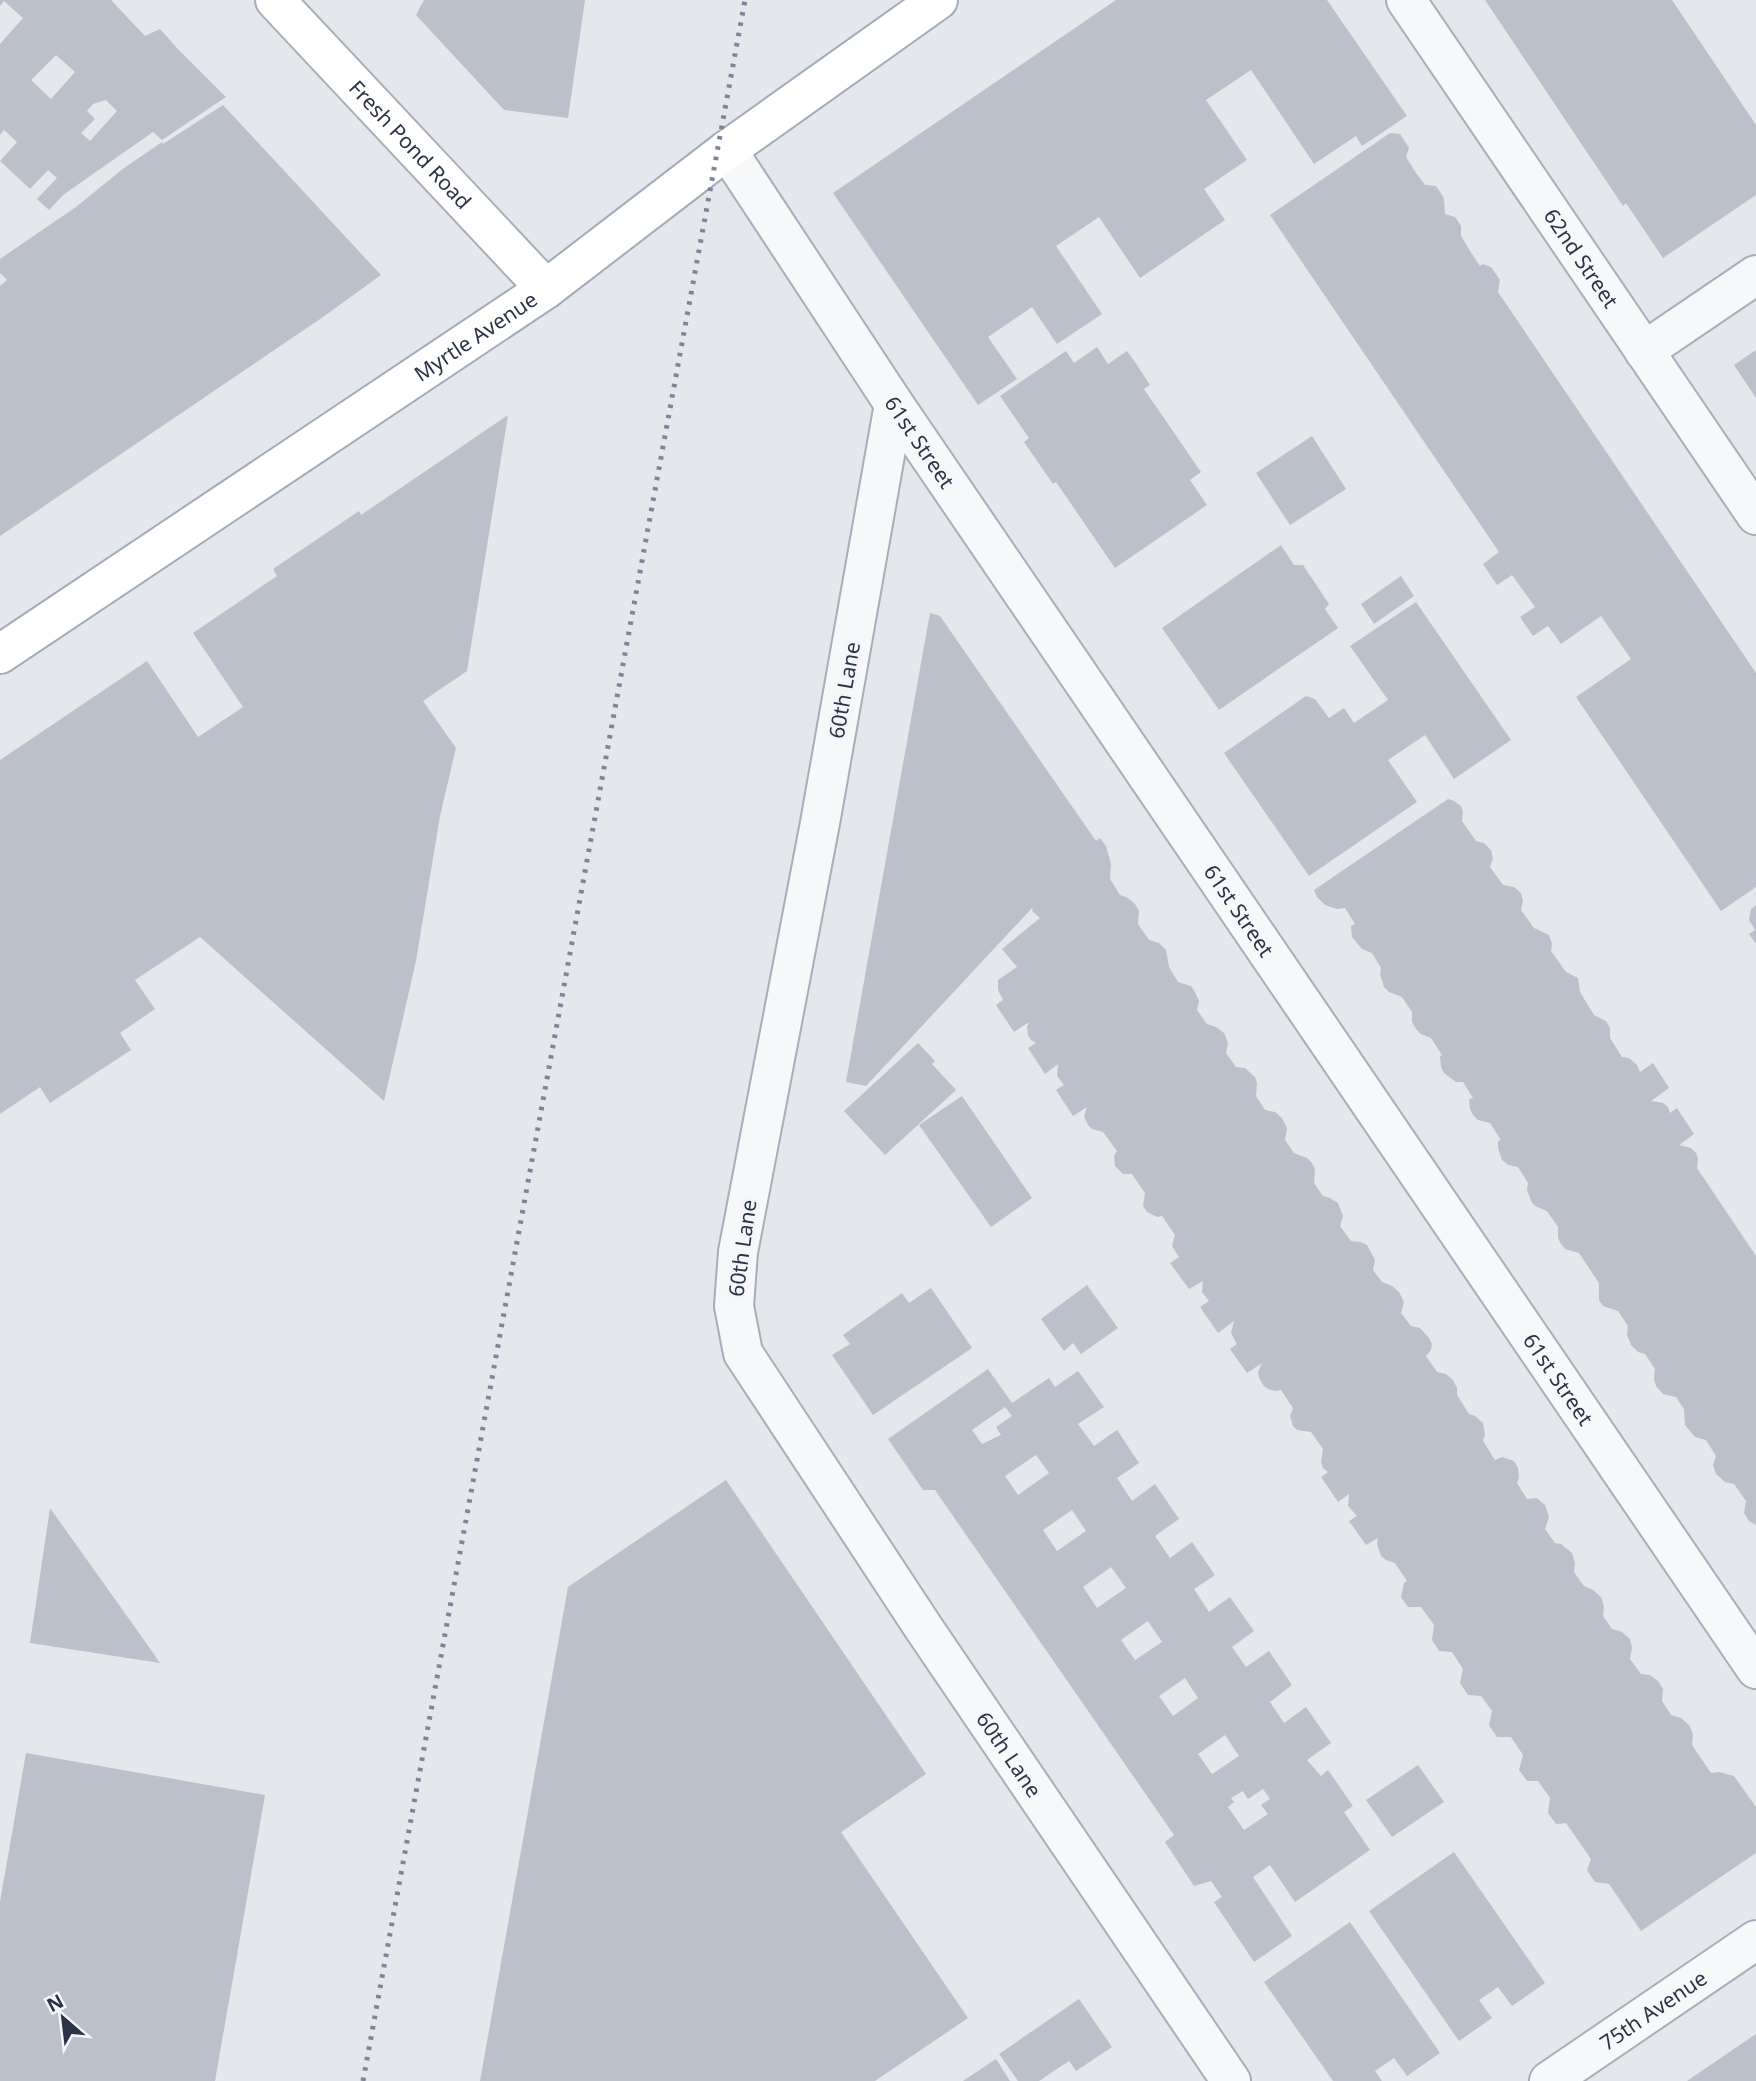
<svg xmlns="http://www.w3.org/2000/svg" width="1756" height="2081" viewBox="0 0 1756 2081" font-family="'Noto Sans',sans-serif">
<rect width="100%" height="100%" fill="#e4e7ec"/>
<!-- building -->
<g fill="#bbc0ca" fill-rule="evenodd">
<path d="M 0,0 L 111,0 L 145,36 L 160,29 L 176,47 L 226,97 L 162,140 L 153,132 L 63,195 L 49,210 L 37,199 L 57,178 L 48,170 L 30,189 L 0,161 L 17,142 L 4,130 L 0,135 L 0,44 L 23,18 L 4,1 L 0,6 ZM 56,55 L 75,72 L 51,99 L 31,80 ZM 106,100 L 117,111 L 90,141 L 81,133 L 95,119 L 87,111 L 93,104 Z"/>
<path d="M 424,0 L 585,0 L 568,118 L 504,110 L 416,15 Z"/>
<path d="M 1116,0 L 1327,0 L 1407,116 L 1362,146 L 1356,136 L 1314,164 L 1251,70 L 1206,100 L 1247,160 L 1204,189 L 1225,220 L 1140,278 L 1099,217 L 1056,246 L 1102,314 L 1057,344 L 1032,307 L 988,337 L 1017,379 L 978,405 L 833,193 Z"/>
<path d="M 1485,0 L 1672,0 L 1756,125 L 1756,195 L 1663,258 L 1626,203 L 1623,206 Z"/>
<path d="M 223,105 L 381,275 L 323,317 L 0,536 L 0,286 L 7,280 L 0,273 L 0,259 L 76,207 L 124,168 L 162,142 L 163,144 Z"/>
<path d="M 1390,133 L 1400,134 L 1409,148 L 1406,157 L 1416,173 L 1425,185 L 1436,186 L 1444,198 L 1445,214 L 1455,217 L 1461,226 L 1461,236 L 1470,251 L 1480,266 L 1483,264 L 1491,267 L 1500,280 L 1498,292 L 1756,673 L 1756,887 L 1721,911 L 1576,697 L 1631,659 L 1601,616 L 1561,644 L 1548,626 L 1533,636 L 1520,617 L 1535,607 L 1512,575 L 1497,585 L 1483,564 L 1499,552 L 1270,215 Z"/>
<path d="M 1097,347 L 1108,364 L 1127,351 L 1137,365 L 1150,385 L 1144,389 L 1201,472 L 1190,480 L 1207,505 L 1115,568 L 1056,482 L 1053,484 L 1024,442 L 1029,438 L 1000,396 L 1066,351 L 1074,363 Z"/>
<path d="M 1756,350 L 1756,398 L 1734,365 Z"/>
<path d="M 508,415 L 467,671 L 423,701 L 456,748 L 440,816 L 416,961 L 384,1101 L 200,937 L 135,980 L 155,1009 L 120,1033 L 131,1050 L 50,1103 L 40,1087 L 0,1114 L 0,760 L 147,661 L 198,737 L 243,707 L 193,633 L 277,576 L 273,569 L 359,511 L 361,515 Z"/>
<path d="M 1312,436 L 1346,489 L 1290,525 L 1256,473 Z"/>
<path d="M 1281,545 L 1294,565 L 1303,565 L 1329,604 L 1325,609 L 1338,628 L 1219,710 L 1162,628 Z"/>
<path d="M 1401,576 L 1414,596 L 1374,624 L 1361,604 Z"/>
<path d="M 1416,602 L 1511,740 L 1454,779 L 1425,735 L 1388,760 L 1417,802 L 1309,876 L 1224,753 L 1306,696 L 1315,699 L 1329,718 L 1344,708 L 1354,723 L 1388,700 L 1350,646 Z"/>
<path d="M 930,613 L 940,616 L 1096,841 L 1100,838 L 1106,846 L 1111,864 L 1110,879 L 1120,895 L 1128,898 L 1135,904 L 1139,911 L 1138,924 L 1149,940 L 1159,943 L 1166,950 L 1169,967 L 1178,982 L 1191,986 L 1195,992 L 1199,1001 L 1197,1010 L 1207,1024 L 1216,1027 L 1224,1033 L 1228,1043 L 1226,1053 L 1236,1067 L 1245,1068 L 1255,1077 L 1257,1083 L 1256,1096 L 1265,1110 L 1275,1112 L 1282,1118 L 1287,1128 L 1285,1140 L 1294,1153 L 1307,1158 L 1312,1163 L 1315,1169 L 1314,1183 L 1323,1196 L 1330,1198 L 1338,1203 L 1343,1216 L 1340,1226 L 1351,1241 L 1361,1242 L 1367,1245 L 1375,1260 L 1373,1270 L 1382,1282 L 1392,1286 L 1399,1292 L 1404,1302 L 1401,1313 L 1411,1326 L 1420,1328 L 1429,1338 L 1432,1344 L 1431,1350 L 1426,1356 L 1437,1372 L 1446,1374 L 1453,1380 L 1457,1388 L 1457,1395 L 1469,1414 L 1475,1416 L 1483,1423 L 1485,1435 L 1483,1441 L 1495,1460 L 1502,1457 L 1514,1461 L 1518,1468 L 1519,1478 L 1517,1483 L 1527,1499 L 1537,1498 L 1545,1505 L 1549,1517 L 1545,1529 L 1555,1543 L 1561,1544 L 1572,1553 L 1575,1563 L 1574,1572 L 1584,1586 L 1593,1590 L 1601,1597 L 1604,1606 L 1603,1616 L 1612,1629 L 1622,1632 L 1630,1639 L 1632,1648 L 1630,1659 L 1641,1674 L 1650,1675 L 1658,1681 L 1663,1689 L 1662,1701 L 1671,1715 L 1681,1718 L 1689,1725 L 1693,1734 L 1692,1745 L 1711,1773 L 1719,1772 L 1734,1776 L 1756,1807 L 1756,1853 L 1641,1931 L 1609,1884 L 1595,1882 L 1587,1870 L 1591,1859 L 1566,1823 L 1556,1824 L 1548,1813 L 1550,1798 L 1538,1781 L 1527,1781 L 1519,1770 L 1523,1755 L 1511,1737 L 1497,1737 L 1489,1725 L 1492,1711 L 1481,1696 L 1468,1695 L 1460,1683 L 1463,1669 L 1452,1652 L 1439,1651 L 1432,1640 L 1434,1625 L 1421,1607 L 1408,1607 L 1401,1597 L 1404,1583 L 1407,1581 L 1395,1563 L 1386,1560 L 1381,1556 L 1377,1544 L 1378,1538 L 1366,1545 L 1349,1521 L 1357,1516 L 1348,1506 L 1349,1494 L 1338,1502 L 1321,1477 L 1328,1472 L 1323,1468 L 1321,1462 L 1323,1449 L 1311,1432 L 1297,1430 L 1293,1426 L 1290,1416 L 1293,1408 L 1281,1390 L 1275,1391 L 1268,1389 L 1264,1386 L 1259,1378 L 1258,1372 L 1262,1363 L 1247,1373 L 1230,1349 L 1237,1344 L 1231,1333 L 1234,1321 L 1218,1333 L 1200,1307 L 1209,1301 L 1202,1292 L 1203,1281 L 1189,1289 L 1170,1263 L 1179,1257 L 1172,1246 L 1175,1235 L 1162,1216 L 1157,1217 L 1147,1212 L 1143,1206 L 1145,1193 L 1132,1174 L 1123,1174 L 1115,1166 L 1114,1156 L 1117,1151 L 1103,1132 L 1092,1129 L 1088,1125 L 1084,1116 L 1087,1107 L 1073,1116 L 1056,1090 L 1064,1085 L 1057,1076 L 1058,1064 L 1045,1074 L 1028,1048 L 1036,1043 L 1031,1040 L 1028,1035 L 1027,1027 L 1029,1022 L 1014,1032 L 996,1005 L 1003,1000 L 998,990 L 998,980 L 1017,967 L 1002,949 L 1040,918 L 1032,911 L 1033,909 L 1032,908 L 866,1086 L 846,1082 Z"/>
<path d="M 1448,799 L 1454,801 L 1461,806 L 1463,812 L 1462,821 L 1476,841 L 1484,843 L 1491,850 L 1493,858 L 1490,867 L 1503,885 L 1514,887 L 1521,893 L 1523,901 L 1521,910 L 1534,928 L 1549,935 L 1552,944 L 1551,951 L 1566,972 L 1578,978 L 1580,992 L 1594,1015 L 1606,1021 L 1610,1028 L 1610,1038 L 1622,1057 L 1629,1058 L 1637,1065 L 1640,1072 L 1653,1063 L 1669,1088 L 1651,1101 L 1663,1103 L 1668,1107 L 1670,1113 L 1677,1108 L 1694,1134 L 1679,1145 L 1691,1148 L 1696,1153 L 1698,1159 L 1697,1168 L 1756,1256 L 1756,1525 L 1749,1521 L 1744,1513 L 1746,1501 L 1734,1484 L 1725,1482 L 1716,1474 L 1713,1465 L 1716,1456 L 1706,1440 L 1695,1437 L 1685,1425 L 1684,1409 L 1676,1397 L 1663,1394 L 1656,1386 L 1654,1379 L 1655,1369 L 1645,1354 L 1638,1352 L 1631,1345 L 1627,1335 L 1628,1326 L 1618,1311 L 1603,1306 L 1599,1300 L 1599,1283 L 1579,1253 L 1565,1249 L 1561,1244 L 1558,1238 L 1558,1227 L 1547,1211 L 1537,1207 L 1532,1203 L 1527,1190 L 1528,1183 L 1518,1167 L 1508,1165 L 1502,1160 L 1498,1148 L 1498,1141 L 1501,1140 L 1490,1123 L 1478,1120 L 1473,1115 L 1470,1109 L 1469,1099 L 1473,1098 L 1463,1082 L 1456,1082 L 1444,1073 L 1441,1067 L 1440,1056 L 1442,1055 L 1431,1038 L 1421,1034 L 1416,1029 L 1412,1022 L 1412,1012 L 1402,997 L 1389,992 L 1384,987 L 1380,974 L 1381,968 L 1372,953 L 1362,949 L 1352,937 L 1351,926 L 1355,924 L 1345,908 L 1337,909 L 1325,905 L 1317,897 L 1314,890 Z"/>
<path d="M 1756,905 L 1756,944 L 1749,934 L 1755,930 L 1749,920 L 1751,909 Z"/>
<path d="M 918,1043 L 935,1061 L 932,1064 L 956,1090 L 885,1155 L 844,1111 Z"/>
<path d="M 962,1096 L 1032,1198 L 991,1227 L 919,1125 Z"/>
<path d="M 1087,1285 L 1118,1328 L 1081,1354 L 1073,1343 L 1064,1351 L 1041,1319 Z"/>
<path d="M 931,1288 L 972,1348 L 873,1415 L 832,1355 L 850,1344 L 843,1335 L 902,1293 L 909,1303 Z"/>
<path d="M 988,1369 L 1012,1403 L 1049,1378 L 1055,1387 L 1078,1371 L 1104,1407 L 1078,1424 L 1094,1446 L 1117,1430 L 1139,1463 L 1117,1478 L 1132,1501 L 1155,1484 L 1179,1519 L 1155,1536 L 1170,1558 L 1192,1542 L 1215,1575 L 1194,1589 L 1209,1612 L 1230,1597 L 1254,1631 L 1232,1647 L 1246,1667 L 1269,1651 L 1292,1685 L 1270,1702 L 1284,1723 L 1306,1707 L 1331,1743 L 1307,1760 L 1321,1776 L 1328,1770 L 1353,1806 L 1344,1812 L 1370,1850 L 1295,1902 L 1270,1865 L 1253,1877 L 1292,1936 L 1254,1962 L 1214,1902 L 1222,1897 L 1211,1881 L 1194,1886 L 1165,1842 L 1174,1835 L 935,1490 L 923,1490 L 888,1439 ZM 1005,1407 L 1012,1416 L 996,1427 L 1001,1435 L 982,1444 L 972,1430 ZM 1036,1455 L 1049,1473 L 1018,1495 L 1005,1476 ZM 1072,1510 L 1086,1531 L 1057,1551 L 1043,1530 ZM 1111,1567 L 1126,1588 L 1097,1608 L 1083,1587 ZM 1148,1621 L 1162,1642 L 1135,1660 L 1121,1640 ZM 1185,1678 L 1198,1698 L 1173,1716 L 1159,1696 ZM 1225,1735 L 1239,1756 L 1212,1774 L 1198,1754 ZM 1263,1789 L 1270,1799 L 1261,1805 L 1268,1814 L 1244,1830 L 1228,1807 L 1234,1802 L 1231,1798 L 1243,1791 L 1248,1799 Z"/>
<path d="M 726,1480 L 926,1774 L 841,1832 L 968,2018 L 875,2081 L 480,2081 L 568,1587 Z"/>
<path d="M 50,1508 L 144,1640 L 160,1663 L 30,1643 Z"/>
<path d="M 26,1753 L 265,1795 L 215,2081 L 0,2081 L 0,1902 Z"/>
<path d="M 1418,1765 L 1444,1802 L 1392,1837 L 1366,1800 Z"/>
<path d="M 1454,1852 L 1545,1983 L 1512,2006 L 1498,1987 L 1491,1992 L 1479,2000 L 1492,2018 L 1459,2041 L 1369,1911 Z"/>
<path d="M 1350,1922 L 1440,2053 L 1407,2076 L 1394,2058 L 1375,2071 L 1382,2081 L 1333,2081 L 1264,1982 Z"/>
<path d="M 1079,1999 L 1112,2047 L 1076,2071 L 1069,2061 L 1039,2081 L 1018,2081 L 999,2054 Z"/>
<path d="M 1756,2034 L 1756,2081 L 1687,2081 Z"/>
<path d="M 996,2059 L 1010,2081 L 963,2081 Z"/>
</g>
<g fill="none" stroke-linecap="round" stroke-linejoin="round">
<!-- street casing -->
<g stroke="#a8aeb7" stroke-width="42">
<g id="street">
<path id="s1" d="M 1406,0 L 1756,515"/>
<path id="s2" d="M 727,150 L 894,404 L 1756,1669"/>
<path d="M 1644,351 L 1756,275"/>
<path id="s3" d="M 894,404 L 820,823 L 738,1252 L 734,1306 L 743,1353 L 923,1627 L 1231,2081"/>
<path id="s4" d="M 1549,2081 L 1756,1940"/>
</g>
</g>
<!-- secondary casing -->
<g stroke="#a8aeb7" stroke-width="42">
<g id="secondary">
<path id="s5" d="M 275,0 L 546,289"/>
</g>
</g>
<!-- primary casing -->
<g stroke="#a2abb9" stroke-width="42">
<g id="primary">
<path id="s6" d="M 0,654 L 546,289 L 727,150 L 938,0"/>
</g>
</g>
<!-- street -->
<use href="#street" stroke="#f7f8fa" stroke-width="38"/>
<!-- secondary -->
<use href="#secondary" stroke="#fff" stroke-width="38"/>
<!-- primary -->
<use href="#primary" stroke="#fff" stroke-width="38"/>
<!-- rail -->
<path stroke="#7c8697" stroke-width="5" stroke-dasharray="3.5 7" stroke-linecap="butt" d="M 363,2081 L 745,0"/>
</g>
<g text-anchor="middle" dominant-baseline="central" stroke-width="7" stroke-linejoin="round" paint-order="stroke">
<!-- street labels -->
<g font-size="21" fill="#2a3446" stroke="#f4f6f9">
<text stroke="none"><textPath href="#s5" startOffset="198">Fresh Pond Road</textPath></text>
<text stroke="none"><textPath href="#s1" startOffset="312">62nd Street</textPath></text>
<text stroke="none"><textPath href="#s6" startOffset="572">Myrtle Avenue</textPath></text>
<text stroke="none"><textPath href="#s2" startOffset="350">61st Street</textPath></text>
<text transform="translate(844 690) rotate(-80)">60th Lane</text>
<text stroke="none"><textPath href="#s2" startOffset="917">61st Street</textPath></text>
<text transform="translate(742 1248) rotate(-82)">60th Lane</text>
<text stroke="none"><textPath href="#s2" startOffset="1484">61st Street</textPath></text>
<text stroke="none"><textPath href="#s3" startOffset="1446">60th Lane</textPath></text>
<text stroke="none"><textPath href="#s4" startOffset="126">75th Avenue</textPath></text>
</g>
</g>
<!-- north arrow -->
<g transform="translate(63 2018) rotate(332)" stroke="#f4f6f9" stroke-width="5" paint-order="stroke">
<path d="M0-5L12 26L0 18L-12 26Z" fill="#2a3446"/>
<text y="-10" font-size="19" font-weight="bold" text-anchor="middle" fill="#2a3446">N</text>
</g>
</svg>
